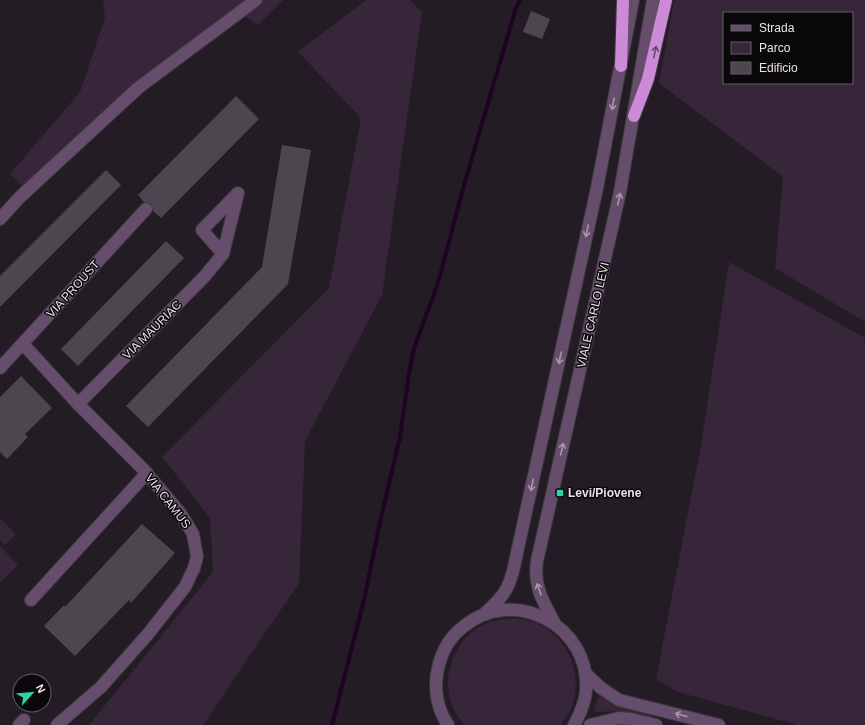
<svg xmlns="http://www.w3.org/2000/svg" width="865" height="725" viewBox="0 0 865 725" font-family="Helvetica,sans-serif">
<rect width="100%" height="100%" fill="#231c24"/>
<!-- green -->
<g fill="#37253a" fill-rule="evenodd">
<path d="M 103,0 L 283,0 L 258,25 L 240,13 L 169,66 L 27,191 L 10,174 L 80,92 L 105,17 Z"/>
<path d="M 366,0 L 410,0 L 422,12 L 382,295 L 305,441 L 299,583 L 203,725 L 89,725 L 213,572 L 210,518 L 162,457 L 329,288 L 361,118 L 298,52 Z"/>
<path d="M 674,0 L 865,0 L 865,322 L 775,268 L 783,177 L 659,83 ZM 724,13 L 852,13 L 852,83 L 724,83 Z"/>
<path d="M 729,262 L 865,338 L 865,725 L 797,725 L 678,692 L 656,679 L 701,445 Z"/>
<path d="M 0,518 L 16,534 L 5,545 L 0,541 Z"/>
<path d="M 0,546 L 18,565 L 0,583 Z"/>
<path d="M 511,618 C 518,619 526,619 532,621 C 567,634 584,672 572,707 C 569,713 564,719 561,725 L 464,725 C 461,720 456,715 454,710 C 438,677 456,635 489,622 C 496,620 504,619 511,618 Z"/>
<path d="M 600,696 L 611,702 L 654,714 L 652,717 L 620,711 L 596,712 L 594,710 L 597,699 Z"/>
</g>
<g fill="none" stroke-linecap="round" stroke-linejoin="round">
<!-- stream -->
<path stroke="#1e0323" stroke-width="4" d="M 332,725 L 364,600 L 380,522 L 400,437 L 409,373 L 414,348 L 438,283 L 464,185 L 515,11 L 520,0"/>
</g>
<!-- building -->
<g fill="#4e464f">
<path d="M 531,11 L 550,19 L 542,39 L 523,32 Z"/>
<path d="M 236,96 L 259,119 L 161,218 L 153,211 L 151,204 L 144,202 L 138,195 Z"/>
<path d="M 282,145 L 311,150 L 288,284 L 148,427 L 126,406 L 262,267 Z"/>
<path d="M 106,170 L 121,185 L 0,307 L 0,276 Z"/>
<path d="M 166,241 L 184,258 L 78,366 L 61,349 Z"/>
<path d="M 21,376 L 52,408 L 25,434 L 28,437 L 7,459 L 0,452 L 0,397 Z"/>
<path d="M 142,524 L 175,553 L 131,603 L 129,600 L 75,656 L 44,626 L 64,605 L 65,607 Z"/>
</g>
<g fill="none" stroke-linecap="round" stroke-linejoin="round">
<!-- minor casing -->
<g stroke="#3e383f" stroke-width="14">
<g id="minor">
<path d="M 0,219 L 20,197 L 138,88 L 256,0"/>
<path d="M 23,344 L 78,404 L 143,469 L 181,514 L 193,534 L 197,557 L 194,568 L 185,587 L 148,634 L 101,687 L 57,725"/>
<path d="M 0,368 L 146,209"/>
<path d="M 78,404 L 204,277 L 223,254 L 238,193 L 202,230 L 223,254"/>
<path d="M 31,600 L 147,473"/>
<path d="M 483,615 C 500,599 507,594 513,571 L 597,188 L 633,0"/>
<path d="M 555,624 C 544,603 533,587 537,561 L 620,192 L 653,0"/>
<path d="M 585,673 L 601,688 L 619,700 L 719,725"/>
<path d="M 19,725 L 24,720"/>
<path d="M 448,725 C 436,707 433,685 439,664 C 443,649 451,636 463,627 C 513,585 591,625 586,691 C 585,703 580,714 574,725"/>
<path d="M 590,725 L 619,718 L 631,719 L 656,725"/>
</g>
</g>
<!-- highway casing -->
<g stroke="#3e383f" stroke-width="14">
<g id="highway">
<path d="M 621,66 L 623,0"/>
<path d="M 634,116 L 648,79 L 666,0"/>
</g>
</g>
<!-- minor -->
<use href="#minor" stroke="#674d6c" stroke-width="12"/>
<!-- highway -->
<use href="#highway" stroke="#cd8ad9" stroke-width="12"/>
</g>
<!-- one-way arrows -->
<defs><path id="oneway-shaft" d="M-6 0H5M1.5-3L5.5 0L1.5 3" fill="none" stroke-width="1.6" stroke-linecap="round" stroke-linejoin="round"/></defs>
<use stroke="#6c4972" href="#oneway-shaft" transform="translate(655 52) rotate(-78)"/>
<g stroke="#a798aa">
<use href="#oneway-shaft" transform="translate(613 104) rotate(101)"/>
<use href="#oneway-shaft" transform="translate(619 199) rotate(-78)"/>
<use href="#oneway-shaft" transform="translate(587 231) rotate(102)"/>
<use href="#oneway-shaft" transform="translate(560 358) rotate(102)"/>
<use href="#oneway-shaft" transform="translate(562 449) rotate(-77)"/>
<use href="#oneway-shaft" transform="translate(532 485) rotate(102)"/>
<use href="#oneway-shaft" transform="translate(539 589) rotate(-109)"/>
<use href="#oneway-shaft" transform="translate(681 715) rotate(-165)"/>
</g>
<!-- markers -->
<rect fill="#2ad5ac" stroke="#0b080b" stroke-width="1.5" x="556" y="489" width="8" height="8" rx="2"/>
<g text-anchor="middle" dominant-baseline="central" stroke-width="3" stroke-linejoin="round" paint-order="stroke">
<!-- street labels -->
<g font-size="12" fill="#e7e2e8" stroke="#0b080b">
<text transform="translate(73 289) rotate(-48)">VIA PROUST</text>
<text transform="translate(593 315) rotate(-77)">VIALE CARLO LEVI</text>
<text transform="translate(152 330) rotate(-45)">VIA MAURIAC</text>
<text transform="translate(168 501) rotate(52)">VIA CAMUS</text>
</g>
<!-- poi labels -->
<g font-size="12" font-weight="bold" fill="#e7e2e8" stroke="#0b080b" text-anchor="start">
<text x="568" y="493">Levi/Piovene</text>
</g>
</g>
<!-- legend -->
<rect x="723" y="12" width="130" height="72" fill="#0b080b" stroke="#635f63"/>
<rect x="731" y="25" width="20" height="6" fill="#674d6c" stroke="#635f63"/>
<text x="759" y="32" font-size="12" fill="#e7e2e8">Strada</text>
<rect x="731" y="42" width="20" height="12" fill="#37253a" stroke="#635f63"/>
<text x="759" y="52" font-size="12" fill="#e7e2e8">Parco</text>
<rect x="731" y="62" width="20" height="12" fill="#4e464f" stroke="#635f63"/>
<text x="759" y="72" font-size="12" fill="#e7e2e8">Edificio</text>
<!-- north arrow -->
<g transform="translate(32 693) rotate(63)"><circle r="19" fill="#0b080b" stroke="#635f63"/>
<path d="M0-3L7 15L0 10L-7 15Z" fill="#2ad5ac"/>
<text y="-6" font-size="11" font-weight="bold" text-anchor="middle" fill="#e7e2e8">N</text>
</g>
</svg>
